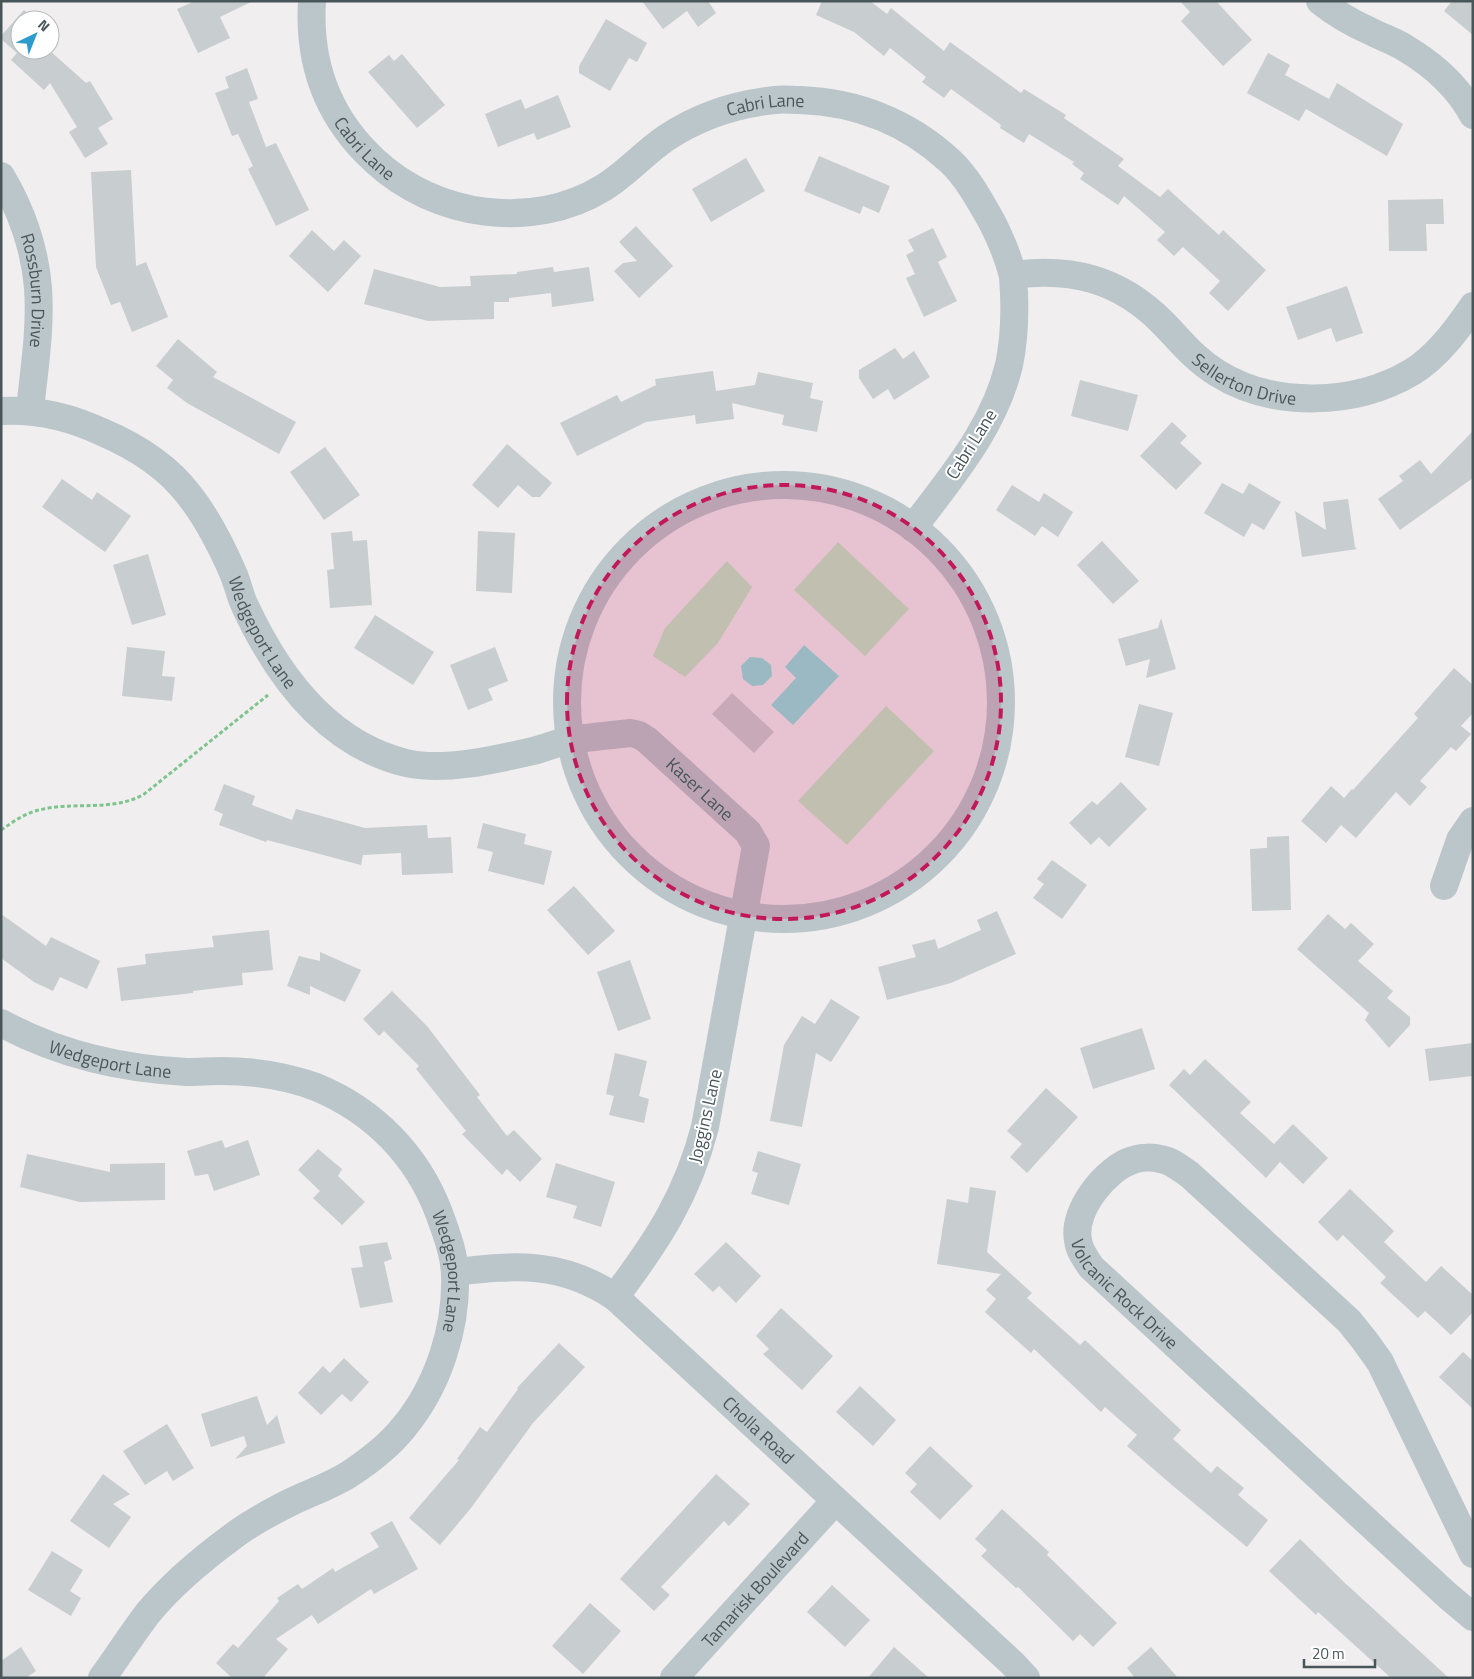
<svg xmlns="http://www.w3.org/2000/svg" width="1474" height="1679" viewBox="0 0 1474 1679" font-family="'Titillium Web',sans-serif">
<rect width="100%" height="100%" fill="#f1eeef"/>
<!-- green -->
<g fill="#c1eac6">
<path d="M 838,542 L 909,609 L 865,656 L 794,590 Z"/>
<path d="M 727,561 L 752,587 L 718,643 L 685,677 L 653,656 L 665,628 Z"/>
<path d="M 886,706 L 934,751 L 847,845 L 798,801 Z"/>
</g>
<!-- water -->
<g fill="#92e2de">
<path d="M 804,645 L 839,676 L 793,725 L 771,705 L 796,678 L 785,667 Z"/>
<path d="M 750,657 L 762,658 L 771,665 L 772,676 L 763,685 L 752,686 L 743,679 L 741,666 Z"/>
</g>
<!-- building -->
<g fill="#c8cdd0">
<path d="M 195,1 L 253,1 L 220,17 L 230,38 L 198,53 L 177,9 Z"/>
<path d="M 642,1 L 708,1 L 716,13 L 698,27 L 687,11 L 663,29 Z"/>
<path d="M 822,1 L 870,1 L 887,14 L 891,8 L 944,51 L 950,42 L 1021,93 L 1024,89 L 1066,115 L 1064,118 L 1124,159 L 1118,166 L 1160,197 L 1168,189 L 1219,235 L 1223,230 L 1266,270 L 1228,311 L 1209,293 L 1220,281 L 1183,247 L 1174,256 L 1157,240 L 1165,232 L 1124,196 L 1118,205 L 1080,179 L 1084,173 L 1072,164 L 1074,162 L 1029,134 L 1024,143 L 1000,128 L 1001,125 L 951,89 L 944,98 L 922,82 L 926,77 L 890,48 L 884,56 L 854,32 L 816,15 Z"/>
<path d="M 1180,1 L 1216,1 L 1252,40 L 1223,66 L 1181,21 L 1190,12 Z"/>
<path d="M 1452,1 L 1473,1 L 1473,35 L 1444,11 Z"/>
<path d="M 24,10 L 35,20 L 20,20 L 20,50 L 49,50 L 86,83 L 90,81 L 113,119 L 98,128 L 108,144 L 85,158 L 69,132 L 77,127 L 50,83 L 44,90 L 11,60 L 17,53 L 1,39 L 1,36 Z"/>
<path d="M 606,19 L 647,43 L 637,62 L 629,58 L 610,91 L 579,73 L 579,66 Z"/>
<path d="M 1268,53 L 1290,65 L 1285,75 L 1329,99 L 1337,83 L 1403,124 L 1387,156 L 1306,109 L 1299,121 L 1247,93 Z"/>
<path d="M 402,54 L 445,105 L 417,128 L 368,72 L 389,55 L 394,61 Z"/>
<path d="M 247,68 L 258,99 L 249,102 L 266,147 L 276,143 L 309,210 L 276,226 L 248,169 L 253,166 L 238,134 L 232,136 L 215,93 L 229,88 L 225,77 Z"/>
<path d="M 558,95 L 571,127 L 537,140 L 534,133 L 498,147 L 485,114 L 521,99 L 525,109 Z"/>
<path d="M 819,156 L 890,186 L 879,213 L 863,206 L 860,214 L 804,191 Z"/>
<path d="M 746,158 L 765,191 L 711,222 L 692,189 Z"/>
<path d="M 131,170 L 136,266 L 146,262 L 168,317 L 132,332 L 120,302 L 111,305 L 96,267 L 91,172 Z"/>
<path d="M 1443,199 L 1444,224 L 1426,224 L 1427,251 L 1389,251 L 1388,200 Z"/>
<path d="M 636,226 L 673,266 L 639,298 L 614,271 L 623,263 L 637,261 L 619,242 Z"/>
<path d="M 933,228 L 947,257 L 938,262 L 957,301 L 924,317 L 906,278 L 915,274 L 906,255 L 914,251 L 908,240 Z"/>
<path d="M 312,230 L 334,251 L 344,240 L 361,256 L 328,292 L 289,256 Z"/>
<path d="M 553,267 L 554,272 L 589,267 L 594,301 L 552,307 L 551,293 L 509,298 L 509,302 L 494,302 L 494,319 L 428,321 L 364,304 L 374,269 L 440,287 L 471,286 L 470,276 L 517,274 L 517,272 Z"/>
<path d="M 1347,286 L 1363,333 L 1336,342 L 1331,328 L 1298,340 L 1286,307 Z"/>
<path d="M 178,339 L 217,372 L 213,377 L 296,422 L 279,454 L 187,403 L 167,388 L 173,380 L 156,366 Z"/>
<path d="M 895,348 L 903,359 L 914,351 L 930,377 L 894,400 L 888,389 L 873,399 L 859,378 L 859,370 Z"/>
<path d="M 713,371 L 716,391 L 755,385 L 758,372 L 813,383 L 810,398 L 823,401 L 817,432 L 782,425 L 784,415 L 732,403 L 734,419 L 696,424 L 695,415 L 646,422 L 577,456 L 560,423 L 617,395 L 621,402 L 656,385 L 655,379 Z"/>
<path d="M 1080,380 L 1138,395 L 1128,431 L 1071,416 Z"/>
<path d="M 1172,422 L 1187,436 L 1180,443 L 1202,463 L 1176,490 L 1140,456 Z"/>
<path d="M 1473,431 L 1473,478 L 1400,530 L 1378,499 L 1403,481 L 1399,476 L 1420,460 L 1431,474 Z"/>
<path d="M 507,444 L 552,483 L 540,497 L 532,497 L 518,485 L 498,508 L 472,485 Z"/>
<path d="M 325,447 L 360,495 L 324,520 L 290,472 Z"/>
<path d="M 62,479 L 92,500 L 97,492 L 131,516 L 105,552 L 42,507 Z"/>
<path d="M 1222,483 L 1243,494 L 1249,483 L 1281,502 L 1264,530 L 1252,523 L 1244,537 L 1204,513 Z"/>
<path d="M 1012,485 L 1039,502 L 1044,493 L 1073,512 L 1058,537 L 1042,526 L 1035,536 L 996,510 Z"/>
<path d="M 1348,499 L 1355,547 L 1357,549 L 1302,557 L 1295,511 L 1326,530 L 1323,502 Z"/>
<path d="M 352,531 L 353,541 L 367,540 L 372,605 L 330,608 L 327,570 L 334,569 L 331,533 Z"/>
<path d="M 478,531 L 515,533 L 512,593 L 476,591 Z"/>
<path d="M 1102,541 L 1139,581 L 1113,604 L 1077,565 Z"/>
<path d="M 148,554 L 166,615 L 132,625 L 113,565 Z"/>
<path d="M 375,615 L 434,652 L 413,685 L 354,648 Z"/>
<path d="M 1161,618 L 1176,669 L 1146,678 L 1150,659 L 1126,666 L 1118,639 L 1158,628 Z"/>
<path d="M 127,647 L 165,651 L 162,676 L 175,677 L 172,701 L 122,696 Z"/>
<path d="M 495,647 L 508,681 L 488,689 L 493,700 L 468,710 L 450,665 Z"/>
<path d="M 1454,668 L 1473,685 L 1473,713 L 1461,726 L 1471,734 L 1456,751 L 1451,747 L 1420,781 L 1427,787 L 1410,806 L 1396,792 L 1356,838 L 1341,825 L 1326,843 L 1301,821 L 1331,786 L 1344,798 L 1352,789 L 1353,790 L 1418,718 L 1414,714 Z"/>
<path d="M 732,693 L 774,732 L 754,753 L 712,714 Z"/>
<path d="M 1139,704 L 1173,713 L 1159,766 L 1125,757 Z"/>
<path d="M 1121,782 L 1147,809 L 1109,847 L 1099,837 L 1091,845 L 1069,823 L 1092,801 L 1097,805 Z"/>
<path d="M 224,784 L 255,796 L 252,805 L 292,820 L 296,809 L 365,828 L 427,825 L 428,838 L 451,837 L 453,873 L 402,875 L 401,853 L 363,855 L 361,865 L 267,840 L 266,842 L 219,825 L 223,814 L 214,810 Z"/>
<path d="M 483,823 L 526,834 L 524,844 L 552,851 L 544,885 L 488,871 L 493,852 L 477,848 Z"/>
<path d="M 1289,836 L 1291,910 L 1252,911 L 1250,849 L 1267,848 L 1267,837 Z"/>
<path d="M 1052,860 L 1087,885 L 1062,919 L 1033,898 L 1044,884 L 1037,879 Z"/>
<path d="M 574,886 L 615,931 L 588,955 L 547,910 Z"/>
<path d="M 997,911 L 1016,954 L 951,983 L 887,1000 L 878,967 L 916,957 L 912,945 L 935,939 L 938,949 L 981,930 L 977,920 Z"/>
<path d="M 1,914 L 46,946 L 51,937 L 100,961 L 87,989 L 60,977 L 53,991 L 34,982 L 1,958 Z"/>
<path d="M 1328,914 L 1345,929 L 1351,923 L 1374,944 L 1358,961 L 1393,991 L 1387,998 L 1410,1017 L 1410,1025 L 1389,1048 L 1365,1020 L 1369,1013 L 1297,949 Z"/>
<path d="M 269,930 L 273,970 L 242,973 L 243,985 L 193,991 L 193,993 L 121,1001 L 117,968 L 146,964 L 145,954 L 214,947 L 212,936 Z"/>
<path d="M 320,952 L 361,970 L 345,1002 L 310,986 L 310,995 L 287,986 L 299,956 L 320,961 Z"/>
<path d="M 630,960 L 651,1019 L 618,1031 L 597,972 Z"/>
<path d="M 392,991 L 427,1026 L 480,1095 L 477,1097 L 507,1136 L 514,1130 L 542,1159 L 520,1182 L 507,1169 L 502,1175 L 462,1134 L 466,1131 L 416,1069 L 419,1066 L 384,1031 L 379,1036 L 363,1019 Z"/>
<path d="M 831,999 L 860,1017 L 831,1062 L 816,1053 L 802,1127 L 770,1121 L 784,1045 L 802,1016 L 815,1024 Z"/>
<path d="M 1142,1028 L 1155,1069 L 1093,1089 L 1080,1048 Z"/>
<path d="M 1473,1043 L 1473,1076 L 1429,1081 L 1425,1049 Z"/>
<path d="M 615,1053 L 647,1061 L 639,1096 L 649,1099 L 644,1123 L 609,1115 L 614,1096 L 606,1094 Z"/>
<path d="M 1205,1059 L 1251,1102 L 1240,1113 L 1274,1144 L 1293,1124 L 1328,1158 L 1303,1184 L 1280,1162 L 1266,1178 L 1169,1085 L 1184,1069 L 1190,1075 Z"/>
<path d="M 1046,1088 L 1078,1117 L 1027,1173 L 1010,1157 L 1022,1144 L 1007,1131 Z"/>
<path d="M 222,1140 L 225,1148 L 248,1140 L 260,1175 L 214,1191 L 208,1174 L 195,1176 L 187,1151 Z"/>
<path d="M 318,1149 L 342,1169 L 338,1176 L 365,1202 L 342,1225 L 313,1198 L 320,1191 L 298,1170 Z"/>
<path d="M 758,1151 L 801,1164 L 789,1205 L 751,1194 L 758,1173 L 752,1171 Z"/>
<path d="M 27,1154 L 110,1172 L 110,1164 L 165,1163 L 165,1200 L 80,1202 L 20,1187 Z"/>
<path d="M 556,1163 L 615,1182 L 601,1227 L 573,1218 L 577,1206 L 546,1197 Z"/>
<path d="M 970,1187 L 996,1191 L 987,1252 L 1032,1293 L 1027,1298 L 1080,1345 L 1085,1340 L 1181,1430 L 1173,1439 L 1211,1473 L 1217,1466 L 1244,1488 L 1238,1495 L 1268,1520 L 1247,1547 L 1173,1486 L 1127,1446 L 1137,1435 L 1105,1407 L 1101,1412 L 1034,1349 L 1031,1353 L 985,1312 L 996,1299 L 986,1290 L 1001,1274 L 937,1264 L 947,1199 L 968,1203 Z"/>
<path d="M 1350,1189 L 1394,1231 L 1384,1242 L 1426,1282 L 1441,1266 L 1473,1295 L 1473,1312 L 1451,1335 L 1425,1311 L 1418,1318 L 1380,1283 L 1386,1277 L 1343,1235 L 1337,1241 L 1318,1222 Z"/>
<path d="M 387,1242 L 392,1259 L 384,1262 L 393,1302 L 360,1308 L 351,1268 L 363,1267 L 359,1246 Z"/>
<path d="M 726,1242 L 761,1276 L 736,1303 L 719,1286 L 713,1292 L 694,1274 Z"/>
<path d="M 781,1308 L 833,1356 L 802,1390 L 763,1354 L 769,1349 L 756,1336 Z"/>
<path d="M 559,1343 L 585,1367 L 533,1423 L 471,1508 L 440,1545 L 409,1518 L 459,1460 L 457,1459 L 480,1427 L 487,1432 L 518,1389 L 517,1388 Z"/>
<path d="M 1463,1352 L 1473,1361 L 1473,1409 L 1439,1377 Z"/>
<path d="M 344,1358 L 369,1382 L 351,1402 L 342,1394 L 321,1415 L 298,1393 L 323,1366 L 330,1373 Z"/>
<path d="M 860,1386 L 896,1420 L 873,1446 L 836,1412 Z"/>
<path d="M 257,1396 L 267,1425 L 277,1415 L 285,1443 L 235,1459 L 247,1446 L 244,1436 L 211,1447 L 201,1414 Z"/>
<path d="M 167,1424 L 194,1468 L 173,1481 L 167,1471 L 145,1485 L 123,1451 Z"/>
<path d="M 930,1446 L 973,1486 L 940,1520 L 910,1492 L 917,1484 L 905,1473 Z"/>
<path d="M 103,1474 L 130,1494 L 113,1504 L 131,1517 L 109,1548 L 70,1521 Z"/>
<path d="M 716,1474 L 750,1504 L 729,1526 L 724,1521 L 661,1587 L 670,1595 L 654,1611 L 620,1579 Z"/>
<path d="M 1002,1509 L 1049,1552 L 1047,1555 L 1117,1623 L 1093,1647 L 1080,1634 L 1073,1641 L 1018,1587 L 1016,1588 L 981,1556 L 987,1550 L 975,1539 Z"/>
<path d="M 392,1521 L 418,1569 L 374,1594 L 371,1589 L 318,1624 L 312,1615 L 276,1639 L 288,1649 L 263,1678 L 232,1678 L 216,1663 L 233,1644 L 238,1648 L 279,1601 L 277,1598 L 298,1584 L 302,1589 L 333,1568 L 335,1572 L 379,1547 L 370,1533 Z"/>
<path d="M 1300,1539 L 1345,1583 L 1449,1678 L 1391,1678 L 1318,1612 L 1316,1615 L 1269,1571 Z"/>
<path d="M 52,1551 L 83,1570 L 70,1591 L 81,1598 L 71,1616 L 28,1590 Z"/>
<path d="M 832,1585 L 870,1620 L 845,1647 L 807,1612 Z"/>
<path d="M 590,1603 L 621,1631 L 583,1674 L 552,1646 Z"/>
<path d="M 21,1647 L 36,1671 L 26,1678 L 1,1678 L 1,1661 Z"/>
<path d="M 894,1647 L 929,1678 L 868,1678 Z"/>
<path d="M 1151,1647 L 1178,1678 L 1135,1678 L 1127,1668 Z"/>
</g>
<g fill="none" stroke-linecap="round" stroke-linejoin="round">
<!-- path -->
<path stroke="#7dc48e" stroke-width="3" stroke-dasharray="4 2.5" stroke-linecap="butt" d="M 1,830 C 13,822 25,813 39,810 C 74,801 110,812 143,795 L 268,695"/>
<!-- minor -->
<g stroke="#bbc6ca" stroke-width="28">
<path id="s1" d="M 312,1 C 308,65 328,118 375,161 C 435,217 533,231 603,188 C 626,174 644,153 666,138 C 699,116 736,104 775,100 C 783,99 792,100 800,100 C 856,102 908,122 950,161 C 968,178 980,201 992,222 C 1000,238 1008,256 1012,273 C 1014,279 1013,286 1014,292 C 1015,316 1014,341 1009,365 C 994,428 951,477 913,528"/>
<path d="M 1320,1 C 1335,13 1352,23 1370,31 C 1381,37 1394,41 1405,48 C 1432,64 1458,87 1473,115"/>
<path id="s2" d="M 1,176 C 21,209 35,249 38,288 C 41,328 34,370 30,410"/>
<path id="s3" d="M 1013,275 C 1071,267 1119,279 1162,322 C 1180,340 1194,359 1217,373 C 1273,408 1355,406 1412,372 C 1437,357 1457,330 1473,306"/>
<path id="s4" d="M 1,411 C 37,409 70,417 102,432 C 135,446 167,466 189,495 C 208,519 222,547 234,575 C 238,585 240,596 245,606 C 277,675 327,744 406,763 C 445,772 498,759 537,750 C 548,747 559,742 571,740 C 591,737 611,735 631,733 L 639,735 L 647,740 L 748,832 L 756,846 L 705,1127 C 687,1196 658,1240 615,1297"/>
<circle cx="784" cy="702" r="217"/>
<path d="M 1444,886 L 1460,840 L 1473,821"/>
<path id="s5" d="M 1,1023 C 58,1054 122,1069 187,1072 C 198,1072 210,1071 221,1071 C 253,1071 286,1076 316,1087 C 374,1111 417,1155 439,1213 C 446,1232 454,1253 455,1274 C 457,1328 438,1386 404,1427 C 389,1446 368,1462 348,1475 C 330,1486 310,1493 291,1502 C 271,1512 250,1523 232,1537 C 202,1559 172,1584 148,1613 C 132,1634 118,1656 102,1678"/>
<path id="s6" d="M 455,1272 C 516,1265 561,1261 615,1297 L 1013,1664 L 1026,1678"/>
<path id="s7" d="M 1473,1554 L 1380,1362 L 1365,1341 L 1349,1321 L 1190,1175 C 1181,1169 1171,1160 1160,1159 C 1153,1157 1141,1157 1133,1160 C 1106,1168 1072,1211 1078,1240 C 1079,1250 1085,1258 1091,1267 L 1448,1596 L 1473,1617"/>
<path id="s8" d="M 674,1678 L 835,1501"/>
</g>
</g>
<!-- marked area -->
<path fill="#c2185b" fill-opacity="0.2" stroke="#c2185b" stroke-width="4" stroke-dasharray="10 6" stroke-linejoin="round" d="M567 702a217 217 0 1 1 434 0a217 217 0 1 1-434 0Z"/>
<g text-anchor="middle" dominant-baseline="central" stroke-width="4" stroke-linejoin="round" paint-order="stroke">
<!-- street labels -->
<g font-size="18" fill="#48565a" stroke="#fff">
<text stroke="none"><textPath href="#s1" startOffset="611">Cabri Lane</textPath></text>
<text stroke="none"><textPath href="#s1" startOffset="162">Cabri Lane</textPath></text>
<text stroke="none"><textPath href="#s2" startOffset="121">Rossburn Drive</textPath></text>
<text stroke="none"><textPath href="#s3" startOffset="266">Sellerton Drive</textPath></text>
<text transform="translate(971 444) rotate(-58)">Cabri Lane</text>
<text stroke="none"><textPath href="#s4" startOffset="369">Wedgeport Lane</textPath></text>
<text stroke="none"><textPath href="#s4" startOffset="889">Kaser Lane</textPath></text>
<text stroke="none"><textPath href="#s5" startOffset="116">Wedgeport Lane</textPath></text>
<text transform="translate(705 1116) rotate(-77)">Joggins Lane</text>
<text stroke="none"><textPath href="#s5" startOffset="566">Wedgeport Lane</textPath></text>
<text stroke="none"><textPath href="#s7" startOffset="718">Volcanic Rock Drive</textPath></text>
<text stroke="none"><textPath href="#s6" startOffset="362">Cholla Road</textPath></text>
<text stroke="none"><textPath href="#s8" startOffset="120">Tamarisk Boulevard</textPath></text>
</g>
</g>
<!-- border -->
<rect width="1474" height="1679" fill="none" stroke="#48565a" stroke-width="5"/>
<!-- north arrow -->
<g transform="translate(35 35) rotate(43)"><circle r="24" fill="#ffffff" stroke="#b6bbbd"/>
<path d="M0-4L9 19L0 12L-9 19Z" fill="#2c9ccd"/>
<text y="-8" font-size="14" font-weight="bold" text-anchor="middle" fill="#48565a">N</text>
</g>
<!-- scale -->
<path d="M1304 1659v8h71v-8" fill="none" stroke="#48565a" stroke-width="2.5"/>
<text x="1312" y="1659" font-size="15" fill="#48565a" stroke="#ffffff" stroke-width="4" paint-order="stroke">20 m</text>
</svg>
